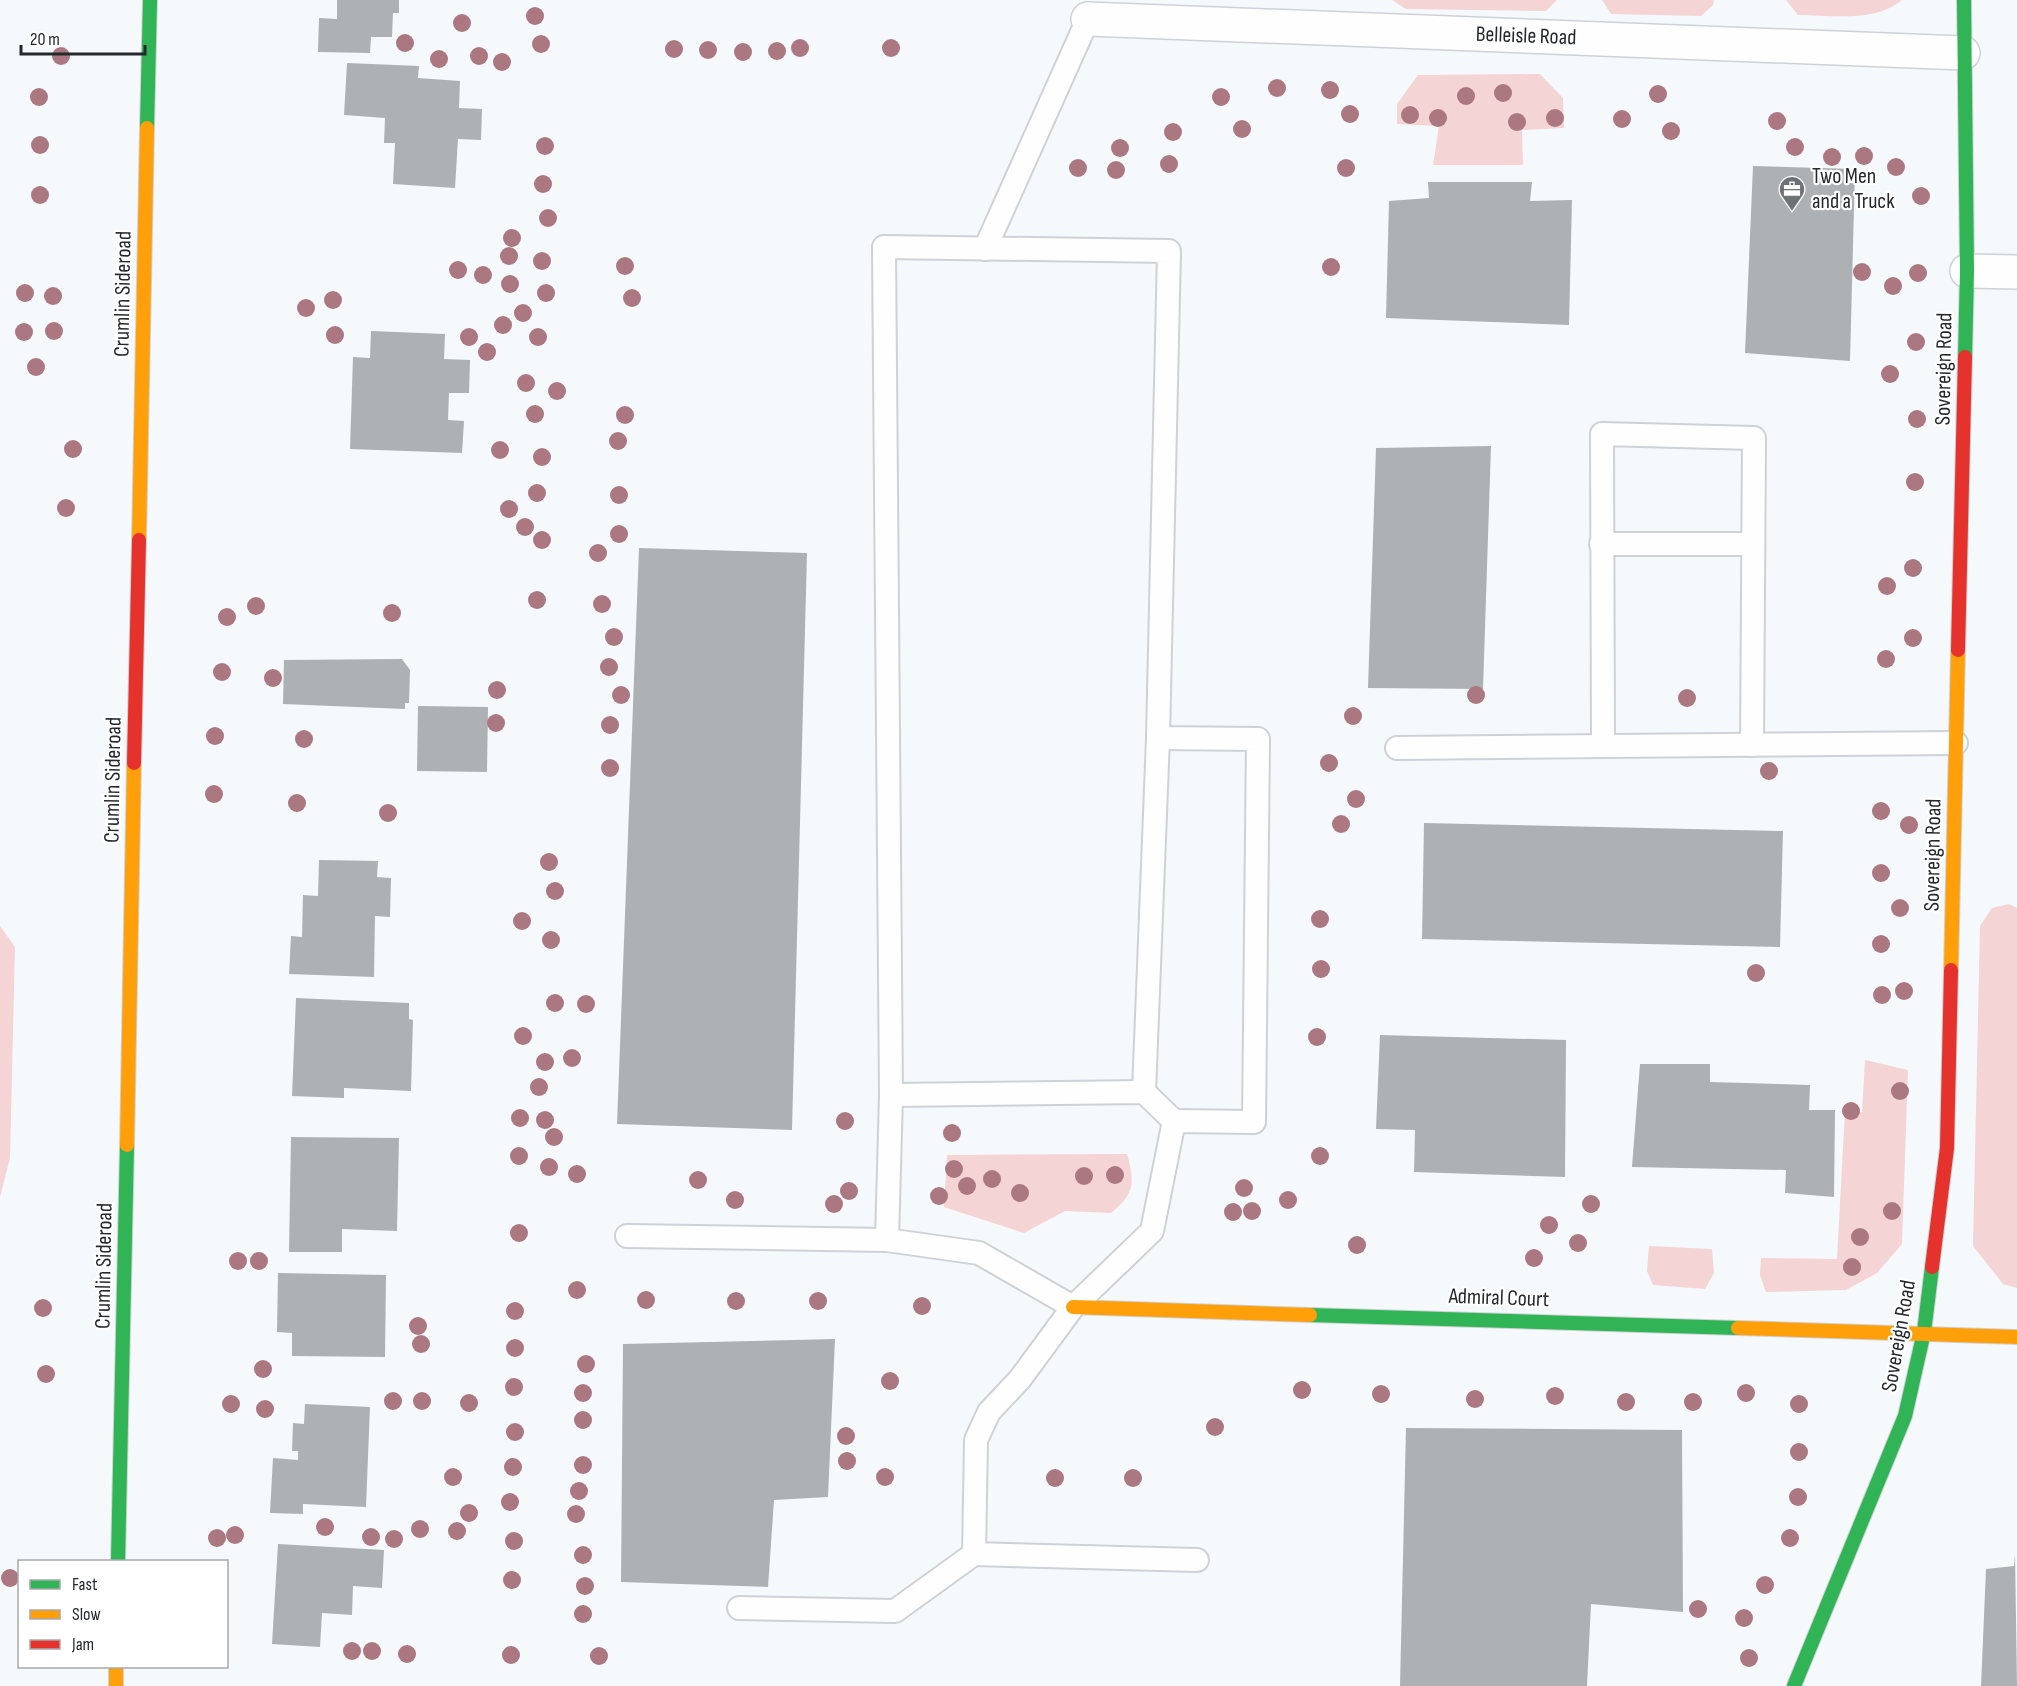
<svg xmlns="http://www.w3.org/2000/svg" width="2017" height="1686" viewBox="0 0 2017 1686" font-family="'Sofia Sans Condensed',sans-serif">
<rect width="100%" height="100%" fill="#f6f9fb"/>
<!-- green -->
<g fill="#f4d4d4">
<path d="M 1392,0 L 1557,0 L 1546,11 L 1406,9 Z"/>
<path d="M 1602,0 L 1714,0 L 1713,5 L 1701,16 L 1611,14 Z"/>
<path d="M 1786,0 L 1902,0 C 1874,23 1833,15 1798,15 Z"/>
<path d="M 1540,74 L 1563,98 L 1564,128 L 1522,130 L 1523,165 L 1433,165 L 1439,126 L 1397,124 L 1397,104 L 1418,75 Z"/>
<path d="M 2009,904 L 2017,908 L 2017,1288 L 2003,1284 L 1973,1246 L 1980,926 L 1992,908 Z"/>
<path d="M 0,926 L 15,947 L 10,1158 L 0,1197 Z"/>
<path d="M 1865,1060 L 1908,1070 L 1902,1244 L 1877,1273 L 1846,1290 L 1766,1292 L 1760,1275 L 1761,1258 L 1837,1259 L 1845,1111 L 1862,1112 Z"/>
<path d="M 1127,1154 C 1135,1183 1135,1193 1111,1213 L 1065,1211 L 1024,1233 L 944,1207 L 947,1155 Z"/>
<path d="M 1649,1246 L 1712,1249 L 1714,1273 L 1705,1289 L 1653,1285 L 1647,1271 Z"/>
</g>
<!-- building -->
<g fill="#adb1b4">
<path d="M 337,0 L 399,0 L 399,13 L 393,13 L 392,37 L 371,37 L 370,53 L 318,52 L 319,18 L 337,19 Z"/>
<path d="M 347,63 L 419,66 L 418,78 L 460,81 L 459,108 L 482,109 L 481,140 L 458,139 L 455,188 L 393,184 L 395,143 L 384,143 L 385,118 L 344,115 Z"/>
<path d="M 1753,166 L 1855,169 L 1850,361 L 1745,353 Z"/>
<path d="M 1428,182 L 1532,182 L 1530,201 L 1572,200 L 1569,325 L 1386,318 L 1389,201 L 1429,198 Z"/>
<path d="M 371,331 L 445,334 L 444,359 L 470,360 L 469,393 L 449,393 L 448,420 L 464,421 L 462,453 L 350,449 L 353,357 L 370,358 Z"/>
<path d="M 1491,446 L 1483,689 L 1368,688 L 1376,448 Z"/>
<path d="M 639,548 L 807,553 L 792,1130 L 617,1124 Z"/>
<path d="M 402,659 L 410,670 L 409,703 L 405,703 L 405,709 L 283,704 L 284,660 Z"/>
<path d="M 418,706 L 488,707 L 487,772 L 417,771 Z"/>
<path d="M 1424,823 L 1783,831 L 1780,947 L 1422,939 Z"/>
<path d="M 319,860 L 378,861 L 377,877 L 391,878 L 390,917 L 375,916 L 374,977 L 289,974 L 291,936 L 302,937 L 303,895 L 318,896 Z"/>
<path d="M 296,998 L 409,1003 L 409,1019 L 413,1020 L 411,1091 L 344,1088 L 344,1098 L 292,1096 Z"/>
<path d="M 1380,1035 L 1566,1040 L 1565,1177 L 1414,1172 L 1415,1130 L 1376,1129 Z"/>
<path d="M 1640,1064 L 1710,1064 L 1710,1082 L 1810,1085 L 1809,1110 L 1835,1110 L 1834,1197 L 1785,1193 L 1786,1170 L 1632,1167 Z"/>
<path d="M 291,1137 L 399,1138 L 397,1231 L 342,1229 L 342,1252 L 289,1252 Z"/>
<path d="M 278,1273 L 386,1275 L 385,1357 L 292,1356 L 292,1333 L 277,1332 Z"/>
<path d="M 835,1339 L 828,1497 L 774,1500 L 768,1587 L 621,1582 L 623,1344 Z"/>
<path d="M 305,1404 L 370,1407 L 366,1507 L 303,1504 L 303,1514 L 270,1513 L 273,1458 L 298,1460 L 298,1451 L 292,1451 L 293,1423 L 304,1424 Z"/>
<path d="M 1406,1428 L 1682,1430 L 1683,1612 L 1591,1604 L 1587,1686 L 1400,1686 Z"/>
<path d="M 278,1544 L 384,1550 L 382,1588 L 353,1586 L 352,1615 L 322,1613 L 320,1647 L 272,1644 Z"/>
<path d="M 2015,1554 L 2017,1686 L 1981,1686 L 1986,1569 L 2014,1566 Z"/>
</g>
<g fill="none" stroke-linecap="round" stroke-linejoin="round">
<!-- lane casing -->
<g stroke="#ced2d6" stroke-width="26">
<g id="lane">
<path d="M 985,249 L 1088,19"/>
<path d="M 1601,544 L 1753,544"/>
<path d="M 1603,746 L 1602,434 L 1754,438 L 1752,745"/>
<path d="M 1397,748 L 1956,743"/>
<path d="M 1144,1092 L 1158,738"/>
<path d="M 891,1095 L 1144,1092 L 1174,1121"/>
<path d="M 627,1236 L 887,1240"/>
<path d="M 1073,1307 L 979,1253 L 887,1240 L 891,1095 L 884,247 L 1169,251 L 1158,738 L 1258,739 L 1254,1122 L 1174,1121 L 1152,1231 L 1073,1307 L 1020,1379 L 989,1412 L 976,1440 L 974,1554 L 1197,1560"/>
<path d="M 739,1608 L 895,1611 L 974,1554"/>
</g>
</g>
<!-- street casing -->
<g stroke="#ced2d6" stroke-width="36">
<g id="street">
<path d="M 1088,19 L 1963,53"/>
<path d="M 1967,271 L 2017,272"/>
</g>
</g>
<!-- fast casing -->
<g stroke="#ced2d6" stroke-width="16">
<g id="fast">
<path d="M 1964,0 L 1967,271 L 1965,357"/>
<path d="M 147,128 L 150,0"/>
<path d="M 1310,1315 L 1738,1328"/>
<path d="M 118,1562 L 127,1145"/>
<path d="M 1794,1686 L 1905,1416 L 1924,1332 L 1932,1267"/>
</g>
</g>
<!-- slow casing -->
<g stroke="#ced2d6" stroke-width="16">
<g id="slow">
<path d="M 139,540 L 147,128"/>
<path d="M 1951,970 L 1958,650"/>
<path d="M 127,1145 L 134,763"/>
<path d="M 1073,1307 L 1310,1315"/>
<path d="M 1738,1328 L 2017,1337"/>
<path d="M 116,1666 L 116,1686"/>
</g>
</g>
<!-- jam casing -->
<g stroke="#ced2d6" stroke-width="16">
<g id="jam">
<path d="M 1958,650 L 1965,357"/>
<path d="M 134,763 L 139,540"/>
<path d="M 1932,1267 L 1947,1148 L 1951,970"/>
</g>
</g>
<!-- lane -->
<use href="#lane" stroke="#fefefe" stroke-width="22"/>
<!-- street -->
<use href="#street" stroke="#fefefe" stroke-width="33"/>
<!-- fast -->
<use href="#fast" stroke="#30b455" stroke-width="14"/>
<!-- slow -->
<use href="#slow" stroke="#ff9f0a" stroke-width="14"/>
<!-- jam -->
<use href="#jam" stroke="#e5322d" stroke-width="14"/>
</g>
<!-- trees -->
<g fill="#ab7781">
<circle cx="535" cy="16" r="9"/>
<circle cx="462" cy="23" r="9"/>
<circle cx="405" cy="43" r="9"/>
<circle cx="541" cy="44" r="9"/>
<circle cx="800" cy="48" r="9"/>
<circle cx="891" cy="48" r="9"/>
<circle cx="674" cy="49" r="9"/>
<circle cx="708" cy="50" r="9"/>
<circle cx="777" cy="51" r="9"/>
<circle cx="743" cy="52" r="9"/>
<circle cx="61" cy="56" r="9"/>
<circle cx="479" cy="56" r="9"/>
<circle cx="439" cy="59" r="9"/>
<circle cx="502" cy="62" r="9"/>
<circle cx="1277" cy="88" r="9"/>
<circle cx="1330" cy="90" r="9"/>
<circle cx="1503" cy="93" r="9"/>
<circle cx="1658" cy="94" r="9"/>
<circle cx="1466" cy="96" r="9"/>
<circle cx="39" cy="97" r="9"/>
<circle cx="1221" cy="97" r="9"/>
<circle cx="1350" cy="114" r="9"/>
<circle cx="1410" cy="115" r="9"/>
<circle cx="1438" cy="118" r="9"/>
<circle cx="1555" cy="118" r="9"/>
<circle cx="1622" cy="119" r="9"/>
<circle cx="1777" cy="121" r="9"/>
<circle cx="1517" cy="122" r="9"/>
<circle cx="1242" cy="129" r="9"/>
<circle cx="1671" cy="131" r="9"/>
<circle cx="1173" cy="132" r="9"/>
<circle cx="40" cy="145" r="9"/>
<circle cx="545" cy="146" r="9"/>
<circle cx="1795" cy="147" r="9"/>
<circle cx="1120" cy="148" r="9"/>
<circle cx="1864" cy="156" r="9"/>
<circle cx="1832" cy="157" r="9"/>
<circle cx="1169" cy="164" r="9"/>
<circle cx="1896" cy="167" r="9"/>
<circle cx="1078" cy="168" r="9"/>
<circle cx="1346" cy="168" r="9"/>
<circle cx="1116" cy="170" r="9"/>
<circle cx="543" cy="184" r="9"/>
<circle cx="40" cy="195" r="9"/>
<circle cx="1921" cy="196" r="9"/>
<circle cx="548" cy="218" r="9"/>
<circle cx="512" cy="238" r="9"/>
<circle cx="509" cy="256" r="9"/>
<circle cx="542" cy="261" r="9"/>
<circle cx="625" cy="266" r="9"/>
<circle cx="1331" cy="267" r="9"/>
<circle cx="458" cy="270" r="9"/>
<circle cx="1862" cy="272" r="9"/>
<circle cx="1918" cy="273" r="9"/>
<circle cx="483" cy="275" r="9"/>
<circle cx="510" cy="284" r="9"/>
<circle cx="1893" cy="286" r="9"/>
<circle cx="25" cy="293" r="9"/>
<circle cx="546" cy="293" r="9"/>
<circle cx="53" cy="296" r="9"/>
<circle cx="632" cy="298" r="9"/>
<circle cx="333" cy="300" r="9"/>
<circle cx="306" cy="308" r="9"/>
<circle cx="523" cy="313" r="9"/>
<circle cx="503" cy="325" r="9"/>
<circle cx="54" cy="331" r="9"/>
<circle cx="24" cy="332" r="9"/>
<circle cx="335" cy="335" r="9"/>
<circle cx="469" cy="337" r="9"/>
<circle cx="538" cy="337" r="9"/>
<circle cx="1916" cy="342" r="9"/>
<circle cx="487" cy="352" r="9"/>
<circle cx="36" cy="367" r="9"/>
<circle cx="1890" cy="374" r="9"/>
<circle cx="526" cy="383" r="9"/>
<circle cx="557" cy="391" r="9"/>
<circle cx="535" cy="414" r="9"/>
<circle cx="625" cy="415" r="9"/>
<circle cx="1917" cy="419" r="9"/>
<circle cx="618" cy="441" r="9"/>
<circle cx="73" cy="449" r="9"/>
<circle cx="500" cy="450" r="9"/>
<circle cx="542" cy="457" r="9"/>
<circle cx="1915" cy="482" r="9"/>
<circle cx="537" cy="493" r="9"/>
<circle cx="619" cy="495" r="9"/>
<circle cx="66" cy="508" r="9"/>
<circle cx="509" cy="509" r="9"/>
<circle cx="525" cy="527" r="9"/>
<circle cx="619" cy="534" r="9"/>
<circle cx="542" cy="540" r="9"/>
<circle cx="598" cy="553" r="9"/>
<circle cx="1913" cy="568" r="9"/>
<circle cx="1887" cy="586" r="9"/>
<circle cx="537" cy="600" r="9"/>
<circle cx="602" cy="604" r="9"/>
<circle cx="256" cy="606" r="9"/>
<circle cx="392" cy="613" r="9"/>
<circle cx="227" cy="617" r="9"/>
<circle cx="614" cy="637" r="9"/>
<circle cx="1913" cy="638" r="9"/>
<circle cx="1886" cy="659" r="9"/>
<circle cx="609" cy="667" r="9"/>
<circle cx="222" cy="672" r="9"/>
<circle cx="273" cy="678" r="9"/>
<circle cx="497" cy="690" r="9"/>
<circle cx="621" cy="695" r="9"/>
<circle cx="1476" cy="695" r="9"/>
<circle cx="1687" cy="698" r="9"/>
<circle cx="1353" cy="716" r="9"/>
<circle cx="496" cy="723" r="9"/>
<circle cx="610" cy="725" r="9"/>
<circle cx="215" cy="736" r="9"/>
<circle cx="304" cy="739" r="9"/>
<circle cx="1329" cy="763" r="9"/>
<circle cx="610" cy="768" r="9"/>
<circle cx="1769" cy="771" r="9"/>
<circle cx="214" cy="794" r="9"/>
<circle cx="1356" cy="799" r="9"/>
<circle cx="297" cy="803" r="9"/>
<circle cx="1881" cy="811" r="9"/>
<circle cx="388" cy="813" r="9"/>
<circle cx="1341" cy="824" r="9"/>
<circle cx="1909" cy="825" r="9"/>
<circle cx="549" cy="862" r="9"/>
<circle cx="1881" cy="873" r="9"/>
<circle cx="555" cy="891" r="9"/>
<circle cx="1900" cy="908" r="9"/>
<circle cx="1320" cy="919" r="9"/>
<circle cx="522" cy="921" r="9"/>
<circle cx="551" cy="940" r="9"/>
<circle cx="1881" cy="944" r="9"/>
<circle cx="1321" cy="969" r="9"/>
<circle cx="1756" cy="973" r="9"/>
<circle cx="1904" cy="991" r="9"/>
<circle cx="1882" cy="995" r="9"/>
<circle cx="555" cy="1003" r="9"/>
<circle cx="586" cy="1004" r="9"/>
<circle cx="523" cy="1036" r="9"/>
<circle cx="1317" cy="1037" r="9"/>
<circle cx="572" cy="1058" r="9"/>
<circle cx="545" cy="1062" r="9"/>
<circle cx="539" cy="1087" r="9"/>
<circle cx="1900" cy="1091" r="9"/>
<circle cx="1851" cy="1111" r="9"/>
<circle cx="520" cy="1118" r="9"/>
<circle cx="545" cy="1120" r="9"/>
<circle cx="845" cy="1121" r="9"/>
<circle cx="952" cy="1133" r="9"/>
<circle cx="554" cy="1137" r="9"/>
<circle cx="519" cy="1156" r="9"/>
<circle cx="1320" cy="1156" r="9"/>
<circle cx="549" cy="1167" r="9"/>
<circle cx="954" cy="1169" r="9"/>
<circle cx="577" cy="1174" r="9"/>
<circle cx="1115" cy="1175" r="9"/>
<circle cx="1084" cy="1176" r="9"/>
<circle cx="992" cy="1179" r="9"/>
<circle cx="698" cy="1180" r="9"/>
<circle cx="967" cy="1186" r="9"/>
<circle cx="1244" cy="1188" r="9"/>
<circle cx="849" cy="1191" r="9"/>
<circle cx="1020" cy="1193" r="9"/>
<circle cx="939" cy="1196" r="9"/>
<circle cx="735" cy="1200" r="9"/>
<circle cx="1288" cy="1200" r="9"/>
<circle cx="834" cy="1204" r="9"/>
<circle cx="1591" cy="1204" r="9"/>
<circle cx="1252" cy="1211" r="9"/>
<circle cx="1892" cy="1211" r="9"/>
<circle cx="1233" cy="1212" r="9"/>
<circle cx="1549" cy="1225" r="9"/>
<circle cx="519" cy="1233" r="9"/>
<circle cx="1860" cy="1237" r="9"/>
<circle cx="1578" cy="1243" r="9"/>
<circle cx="1357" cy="1245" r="9"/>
<circle cx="1534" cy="1258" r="9"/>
<circle cx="238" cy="1261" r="9"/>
<circle cx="259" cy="1261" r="9"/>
<circle cx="1852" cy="1267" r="9"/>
<circle cx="577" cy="1290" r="9"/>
<circle cx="646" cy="1300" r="9"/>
<circle cx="736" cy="1301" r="9"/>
<circle cx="818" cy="1301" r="9"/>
<circle cx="922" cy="1306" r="9"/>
<circle cx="43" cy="1308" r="9"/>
<circle cx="515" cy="1311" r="9"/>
<circle cx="418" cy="1326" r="9"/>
<circle cx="421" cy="1344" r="9"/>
<circle cx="515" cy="1348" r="9"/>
<circle cx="586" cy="1364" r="9"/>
<circle cx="263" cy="1369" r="9"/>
<circle cx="46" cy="1374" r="9"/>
<circle cx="890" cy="1381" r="9"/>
<circle cx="514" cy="1387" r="9"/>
<circle cx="1302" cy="1390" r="9"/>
<circle cx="583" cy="1393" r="9"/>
<circle cx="1746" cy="1393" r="9"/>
<circle cx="1381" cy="1394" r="9"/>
<circle cx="1555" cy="1396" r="9"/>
<circle cx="1475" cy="1399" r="9"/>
<circle cx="393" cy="1401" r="9"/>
<circle cx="422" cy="1401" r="9"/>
<circle cx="1626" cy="1402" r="9"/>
<circle cx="1693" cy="1402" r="9"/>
<circle cx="469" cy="1403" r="9"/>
<circle cx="231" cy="1404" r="9"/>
<circle cx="1799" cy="1404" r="9"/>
<circle cx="265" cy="1409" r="9"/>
<circle cx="583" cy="1420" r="9"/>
<circle cx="1215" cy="1427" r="9"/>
<circle cx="515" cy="1432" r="9"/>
<circle cx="846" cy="1436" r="9"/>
<circle cx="1799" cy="1452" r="9"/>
<circle cx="847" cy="1461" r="9"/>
<circle cx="583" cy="1465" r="9"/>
<circle cx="513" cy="1467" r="9"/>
<circle cx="453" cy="1477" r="9"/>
<circle cx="885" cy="1477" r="9"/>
<circle cx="1055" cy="1478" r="9"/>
<circle cx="1133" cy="1478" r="9"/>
<circle cx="579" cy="1491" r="9"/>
<circle cx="1798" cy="1497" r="9"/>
<circle cx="510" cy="1502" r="9"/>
<circle cx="469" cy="1513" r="9"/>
<circle cx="576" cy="1514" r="9"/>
<circle cx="325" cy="1527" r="9"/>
<circle cx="420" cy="1529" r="9"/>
<circle cx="457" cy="1531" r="9"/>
<circle cx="235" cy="1535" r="9"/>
<circle cx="371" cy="1537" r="9"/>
<circle cx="217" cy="1538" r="9"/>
<circle cx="1790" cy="1538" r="9"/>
<circle cx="394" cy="1539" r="9"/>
<circle cx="514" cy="1541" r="9"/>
<circle cx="583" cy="1555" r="9"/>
<circle cx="10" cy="1578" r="9"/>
<circle cx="512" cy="1580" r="9"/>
<circle cx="1765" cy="1585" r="9"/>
<circle cx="585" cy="1586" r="9"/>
<circle cx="1698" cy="1609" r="9"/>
<circle cx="583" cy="1614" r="9"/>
<circle cx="1744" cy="1618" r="9"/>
<circle cx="352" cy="1651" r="9"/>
<circle cx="372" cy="1651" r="9"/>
<circle cx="407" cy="1654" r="9"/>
<circle cx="511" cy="1655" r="9"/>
<circle cx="599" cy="1656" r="9"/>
<circle cx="1749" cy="1658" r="9"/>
</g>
<!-- icons -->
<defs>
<g id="office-pin" transform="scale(1.35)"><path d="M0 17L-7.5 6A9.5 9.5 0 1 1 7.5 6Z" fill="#6e7275" stroke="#fff"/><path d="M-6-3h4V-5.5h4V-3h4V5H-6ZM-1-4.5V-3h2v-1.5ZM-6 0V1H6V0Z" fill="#fff"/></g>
</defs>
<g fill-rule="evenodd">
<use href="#office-pin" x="1792" y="189"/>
</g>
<g text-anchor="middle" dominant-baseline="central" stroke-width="4.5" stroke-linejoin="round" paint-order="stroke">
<!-- street labels -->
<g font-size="22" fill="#25292d" stroke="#fff">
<text transform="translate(1526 36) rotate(2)">Belleisle Road</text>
<text transform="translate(123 294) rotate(-89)">Crumlin Sideroad</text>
<text transform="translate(1944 369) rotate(-89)">Sovereign Road</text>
<text transform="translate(113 780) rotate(-89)">Crumlin Sideroad</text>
<text transform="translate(1933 855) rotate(-89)">Sovereign Road</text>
<text transform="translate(104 1266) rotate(-89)">Crumlin Sideroad</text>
<text transform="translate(1499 1298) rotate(2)">Admiral Court</text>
<text transform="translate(1899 1336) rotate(-80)">Sovereign Road</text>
</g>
<!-- poi labels -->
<g font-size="22" fill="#25292d" stroke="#fff" text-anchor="start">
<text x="1812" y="176">Two Men<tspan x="1812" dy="25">and a Truck</tspan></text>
</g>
</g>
<!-- legend -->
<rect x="18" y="1560" width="210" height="108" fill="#ffffff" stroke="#a8a9ab" stroke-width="1.5"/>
<rect x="30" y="1580" width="30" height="9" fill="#30b455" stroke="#a8a9ab" stroke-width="1.5"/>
<text x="72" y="1590" font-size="18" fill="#25292d">Fast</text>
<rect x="30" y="1610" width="30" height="9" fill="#ff9f0a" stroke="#a8a9ab" stroke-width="1.5"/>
<text x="72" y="1620" font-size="18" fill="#25292d">Slow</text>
<rect x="30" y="1640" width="30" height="9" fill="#e5322d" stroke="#a8a9ab" stroke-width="1.5"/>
<text x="72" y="1650" font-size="18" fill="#25292d">Jam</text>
<!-- scale -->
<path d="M21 45v9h124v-9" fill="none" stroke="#25292d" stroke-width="3"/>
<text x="30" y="45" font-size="18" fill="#25292d" stroke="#ffffff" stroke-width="4.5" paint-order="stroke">20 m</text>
</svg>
